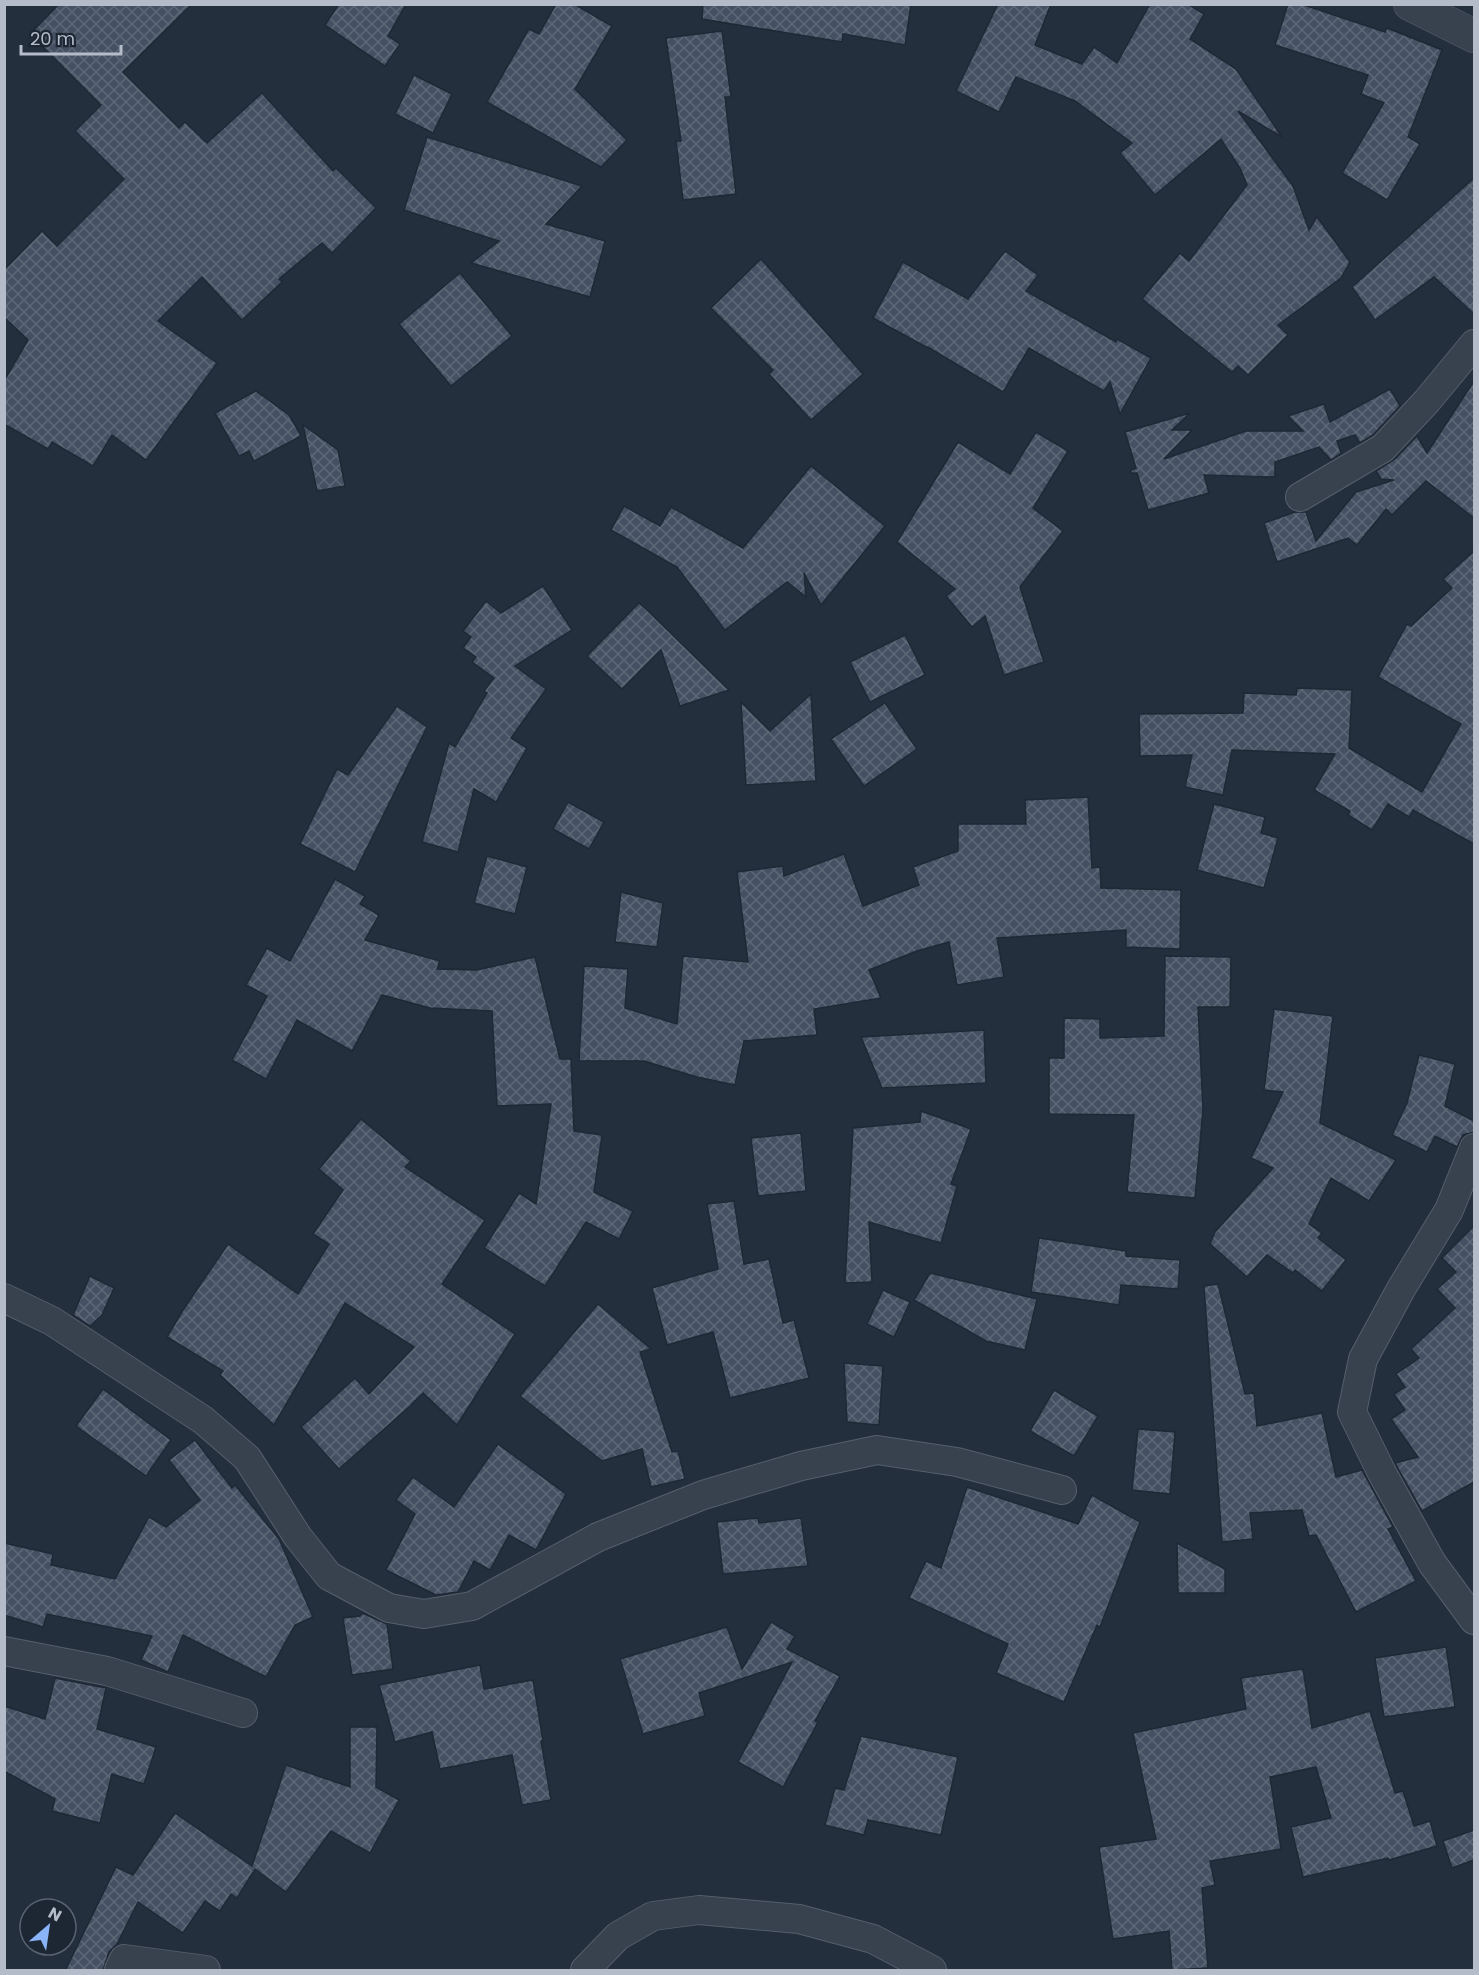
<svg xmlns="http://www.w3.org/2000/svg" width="1479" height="1975" viewBox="0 0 1479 1975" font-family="Poppins,sans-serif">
<defs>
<pattern id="building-cross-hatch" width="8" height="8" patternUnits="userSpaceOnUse" patternTransform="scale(1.5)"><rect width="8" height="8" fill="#455162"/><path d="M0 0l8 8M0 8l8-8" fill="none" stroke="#5d6877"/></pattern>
</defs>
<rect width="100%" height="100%" fill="#242f3e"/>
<!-- building -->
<g fill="url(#building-cross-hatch)" stroke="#1f2835" stroke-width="1.5">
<path d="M 59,4 L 192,4 L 123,72 L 179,128 L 185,122 L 207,143 L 262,93 L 333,171 L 336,168 L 376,208 L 332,253 L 322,243 L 279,279 L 282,282 L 242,320 L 202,277 L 158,321 L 217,363 L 146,460 L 112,435 L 93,466 L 52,442 L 48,449 L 4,424 L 4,381 L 28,340 L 4,317 L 4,270 L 42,231 L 57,246 L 124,179 L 75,131 L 101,105 L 30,34 Z"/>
<path d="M 339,4 L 406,4 L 388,36 L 400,44 L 385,66 L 325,25 Z"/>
<path d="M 556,4 L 574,4 L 612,26 L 575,89 L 627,140 L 601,167 L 487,102 L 529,29 L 539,34 Z"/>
<path d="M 703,4 L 911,4 L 905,45 L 843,34 L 842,42 L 702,19 Z"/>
<path d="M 998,4 L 1051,4 L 1035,45 L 1082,64 L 1094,47 L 1117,63 L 1150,4 L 1188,4 L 1204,14 L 1190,39 L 1236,69 L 1282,137 L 1238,111 L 1293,186 L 1309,230 L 1317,217 L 1350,262 L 1341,278 L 1278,325 L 1288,335 L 1248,375 L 1238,366 L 1232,372 L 1142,299 L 1180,253 L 1189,261 L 1247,185 L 1240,168 L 1221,139 L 1155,195 L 1120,153 L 1132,143 L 1075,101 L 1016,77 L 999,112 L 956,91 Z"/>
<path d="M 1288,4 L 1301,4 L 1385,32 L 1387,28 L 1442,50 L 1408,137 L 1420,144 L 1387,200 L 1342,173 L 1384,103 L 1361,94 L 1368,75 L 1275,45 Z"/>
<path d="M 722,31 L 731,97 L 725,97 L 736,194 L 683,200 L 676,141 L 681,141 L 666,38 Z"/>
<path d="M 414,75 L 452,94 L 433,133 L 395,114 Z"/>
<path d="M 427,137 L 582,186 L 546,224 L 605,241 L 590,297 L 471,263 L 499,241 L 404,210 Z"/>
<path d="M 1474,178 L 1474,314 L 1434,277 L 1375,320 L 1352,287 Z"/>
<path d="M 1005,251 L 1038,275 L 1026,291 L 1116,342 L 1117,339 L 1151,358 L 1120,414 L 1110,382 L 1104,391 L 1029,348 L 1003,392 L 928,347 L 928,348 L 873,318 L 903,262 L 968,299 Z"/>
<path d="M 761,259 L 863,374 L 811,420 L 769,374 L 773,370 L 711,308 Z"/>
<path d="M 460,273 L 512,336 L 451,386 L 399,324 Z"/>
<path d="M 1474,381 L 1474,518 L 1426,481 L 1392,515 L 1386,509 L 1357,545 L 1348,538 L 1277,562 L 1264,523 L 1295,512 L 1306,512 L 1316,541 L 1356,492 L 1394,480 L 1381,479 L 1376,471 L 1395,459 L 1417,436 L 1427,453 Z"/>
<path d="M 1390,389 L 1400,406 L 1373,435 L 1360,443 L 1355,435 L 1337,441 L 1341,453 L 1331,460 L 1319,447 L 1275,462 L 1275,477 L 1204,475 L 1209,493 L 1148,510 L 1137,473 L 1131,473 L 1131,470 L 1136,468 L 1125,432 L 1190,413 L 1172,430 L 1192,430 L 1164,459 L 1246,431 L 1303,431 L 1288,416 L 1324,404 L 1330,422 Z"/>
<path d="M 256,391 L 289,415 L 301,436 L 254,461 L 249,451 L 239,456 L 215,413 Z"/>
<path d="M 303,425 L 338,450 L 345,486 L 317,491 Z"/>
<path d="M 1036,432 L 1068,451 L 1033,508 L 1063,531 L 1020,587 L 1044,662 L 1004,675 L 985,616 L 972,627 L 946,596 L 955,589 L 897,542 L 958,442 L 1010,474 Z"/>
<path d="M 811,466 L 885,526 L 821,605 L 804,573 L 806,597 L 787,582 L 725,630 L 677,567 L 611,530 L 624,506 L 660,526 L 671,507 L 743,548 Z"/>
<path d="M 1474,551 L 1474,844 L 1413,810 L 1409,817 L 1388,804 L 1372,830 L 1348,815 L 1350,811 L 1314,790 L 1335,754 L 1232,750 L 1223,795 L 1185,787 L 1192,755 L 1140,756 L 1139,714 L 1243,713 L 1244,693 L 1296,695 L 1297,688 L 1352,690 L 1349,748 L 1422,792 L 1461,724 L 1378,677 L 1407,624 L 1411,626 L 1452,588 L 1443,579 Z"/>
<path d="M 543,586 L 572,630 L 515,666 L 546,689 L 511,738 L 527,748 L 496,802 L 474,789 L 458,852 L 422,842 L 449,743 L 455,747 L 487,693 L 484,691 L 494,678 L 472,662 L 476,657 L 463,648 L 471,637 L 463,631 L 486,601 L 501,613 Z"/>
<path d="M 639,603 L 647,610 L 729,690 L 680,706 L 661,650 L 622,689 L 587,656 Z"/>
<path d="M 905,635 L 925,675 L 870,702 L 850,662 Z"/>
<path d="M 811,694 L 816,781 L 746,785 L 741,702 L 770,731 Z"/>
<path d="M 885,703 L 917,749 L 864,786 L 831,739 Z"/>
<path d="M 397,706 L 427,727 L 355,872 L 300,844 L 337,769 L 348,775 Z"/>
<path d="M 1088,797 L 1092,868 L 1100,867 L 1101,888 L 1181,890 L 1180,949 L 1126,947 L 1126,930 L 997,938 L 1004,977 L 957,985 L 949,942 L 917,951 L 869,970 L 881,998 L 814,1009 L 817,1035 L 744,1041 L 735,1085 L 697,1077 L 644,1061 L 579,1061 L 584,966 L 628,969 L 625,1008 L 677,1024 L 683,956 L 748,962 L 737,872 L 783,866 L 784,876 L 844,854 L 863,906 L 919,885 L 913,867 L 958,851 L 958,824 L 1026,824 L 1025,800 Z"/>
<path d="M 568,802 L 604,822 L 589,849 L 553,829 Z"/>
<path d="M 1214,804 L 1265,817 L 1261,833 L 1278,838 L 1264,888 L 1197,870 Z"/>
<path d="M 487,856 L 527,867 L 515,914 L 474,903 Z"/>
<path d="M 335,879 L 365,896 L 360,904 L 379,915 L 365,940 L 440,961 L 437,969 L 477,970 L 535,957 L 560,1059 L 571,1059 L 574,1131 L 602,1135 L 594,1192 L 633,1211 L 619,1239 L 586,1222 L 545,1286 L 484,1248 L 519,1193 L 536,1204 L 551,1104 L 497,1106 L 492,1011 L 430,1008 L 382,995 L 352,1051 L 297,1020 L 266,1079 L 232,1060 L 267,996 L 246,985 L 267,948 L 290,961 Z"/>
<path d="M 621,892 L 663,903 L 657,947 L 615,942 Z"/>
<path d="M 1165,956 L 1231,957 L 1230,1007 L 1198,1007 L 1203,1109 L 1195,1198 L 1127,1192 L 1134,1115 L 1049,1114 L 1049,1058 L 1064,1058 L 1064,1018 L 1100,1019 L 1100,1038 L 1164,1036 Z"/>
<path d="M 1274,1009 L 1333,1016 L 1320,1123 L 1396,1160 L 1369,1201 L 1331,1178 L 1309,1224 L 1322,1233 L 1318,1238 L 1346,1260 L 1322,1291 L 1295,1270 L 1293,1273 L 1267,1255 L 1247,1277 L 1210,1244 L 1215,1232 L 1273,1168 L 1251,1158 L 1283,1092 L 1264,1090 Z"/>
<path d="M 984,1030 L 986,1083 L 882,1088 L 861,1037 Z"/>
<path d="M 1419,1055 L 1455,1064 L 1445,1106 L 1474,1121 L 1474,1132 L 1463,1135 L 1457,1147 L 1435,1136 L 1427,1152 L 1392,1135 L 1407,1103 Z"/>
<path d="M 921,1111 L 971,1129 L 951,1184 L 957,1186 L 941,1243 L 869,1222 L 872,1282 L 845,1283 L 853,1128 L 920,1122 Z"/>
<path d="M 361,1119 L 411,1161 L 405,1167 L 485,1220 L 442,1284 L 515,1334 L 457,1425 L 423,1393 L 409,1407 L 339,1469 L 301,1427 L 355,1378 L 369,1394 L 414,1347 L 345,1303 L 274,1425 L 220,1375 L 223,1371 L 167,1337 L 183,1310 L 228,1244 L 298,1294 L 329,1244 L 313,1234 L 343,1190 L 319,1169 Z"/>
<path d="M 801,1133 L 806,1191 L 758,1196 L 751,1138 Z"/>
<path d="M 734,1201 L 744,1264 L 769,1259 L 783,1323 L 794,1320 L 809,1378 L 730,1398 L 713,1332 L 667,1345 L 652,1288 L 718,1269 L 707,1204 Z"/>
<path d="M 1474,1226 L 1474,1482 L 1422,1511 L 1395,1463 L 1418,1457 L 1391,1419 L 1405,1410 L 1394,1394 L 1405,1387 L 1396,1374 L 1419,1358 L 1411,1349 L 1455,1308 L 1437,1289 L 1456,1272 L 1442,1258 Z"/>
<path d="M 1039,1238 L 1126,1251 L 1126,1256 L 1180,1260 L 1178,1289 L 1121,1285 L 1119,1305 L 1031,1292 Z"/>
<path d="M 930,1273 L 1037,1299 L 1025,1350 L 986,1341 L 914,1300 Z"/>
<path d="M 90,1276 L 114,1288 L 102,1315 L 90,1326 L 73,1315 Z"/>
<path d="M 1218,1284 L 1245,1394 L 1254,1393 L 1257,1426 L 1322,1413 L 1336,1477 L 1362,1470 L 1393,1527 L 1388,1529 L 1416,1581 L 1356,1612 L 1316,1535 L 1309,1536 L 1302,1510 L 1250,1513 L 1253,1539 L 1222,1542 L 1204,1286 Z"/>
<path d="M 883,1290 L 910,1302 L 894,1337 L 867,1324 Z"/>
<path d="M 598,1304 L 651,1349 L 640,1352 L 672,1452 L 678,1451 L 685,1479 L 651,1487 L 642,1449 L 602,1461 L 520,1396 Z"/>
<path d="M 844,1363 L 883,1366 L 879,1425 L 847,1422 Z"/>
<path d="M 103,1389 L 171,1440 L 146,1476 L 76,1426 Z"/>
<path d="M 1054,1390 L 1098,1416 L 1074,1456 L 1030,1431 Z"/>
<path d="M 1138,1429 L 1175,1432 L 1170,1494 L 1132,1490 Z"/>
<path d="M 195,1440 L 232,1488 L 235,1485 L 279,1539 L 313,1617 L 295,1625 L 266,1677 L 183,1635 L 168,1672 L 141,1660 L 152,1636 L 47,1614 L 43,1627 L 4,1615 L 4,1543 L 53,1554 L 51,1565 L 115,1579 L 149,1517 L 166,1527 L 200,1500 L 169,1460 Z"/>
<path d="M 498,1444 L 566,1494 L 536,1550 L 509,1535 L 490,1570 L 474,1561 L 458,1592 L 436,1595 L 386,1570 L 415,1514 L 396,1500 L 413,1477 L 454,1507 Z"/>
<path d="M 967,1487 L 1078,1524 L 1092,1495 L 1140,1522 L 1100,1627 L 1097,1625 L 1064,1702 L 996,1673 L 1008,1644 L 909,1598 L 926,1561 L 941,1568 Z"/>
<path d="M 758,1518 L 759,1523 L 801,1518 L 808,1566 L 723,1574 L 717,1522 Z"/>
<path d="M 1177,1543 L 1225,1569 L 1225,1593 L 1178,1593 Z"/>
<path d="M 362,1613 L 387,1624 L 393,1669 L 352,1675 L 343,1618 L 360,1616 Z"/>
<path d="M 771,1622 L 795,1636 L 787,1649 L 840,1676 L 815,1721 L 818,1722 L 783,1787 L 738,1762 L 792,1662 L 699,1693 L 705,1716 L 643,1734 L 620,1659 L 727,1627 L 742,1669 Z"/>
<path d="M 1446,1647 L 1455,1707 L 1384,1717 L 1375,1658 Z"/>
<path d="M 480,1665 L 484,1689 L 533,1680 L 543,1741 L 541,1741 L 551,1800 L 522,1805 L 512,1755 L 440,1769 L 432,1732 L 395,1742 L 379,1685 Z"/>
<path d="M 1303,1669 L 1312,1728 L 1370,1711 L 1395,1793 L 1403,1791 L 1414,1826 L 1430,1821 L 1437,1846 L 1389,1860 L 1388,1858 L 1303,1877 L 1291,1827 L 1331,1818 L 1316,1767 L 1270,1777 L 1281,1849 L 1210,1861 L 1215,1885 L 1202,1888 L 1208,1968 L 1172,1970 L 1169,1931 L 1113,1939 L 1099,1847 L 1156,1839 L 1133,1733 L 1246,1709 L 1241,1678 Z"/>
<path d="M 55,1678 L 106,1688 L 97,1729 L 156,1747 L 144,1784 L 112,1774 L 100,1823 L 52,1811 L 55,1799 L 4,1771 L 4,1706 L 45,1719 Z"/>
<path d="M 350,1727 L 377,1727 L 376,1787 L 399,1800 L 370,1853 L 331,1831 L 286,1892 L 255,1869 L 237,1898 L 231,1894 L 220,1911 L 205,1901 L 183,1933 L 138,1902 L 117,1944 L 109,1952 L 103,1971 L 65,1971 L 116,1867 L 133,1875 L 175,1813 L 252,1866 L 286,1765 L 350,1787 Z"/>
<path d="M 861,1736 L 958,1757 L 941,1835 L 868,1820 L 864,1835 L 825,1825 L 835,1788 L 844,1790 Z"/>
<path d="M 1474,1830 L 1474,1860 L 1452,1868 L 1443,1841 Z"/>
</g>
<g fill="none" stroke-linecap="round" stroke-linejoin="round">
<!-- minor casing -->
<g stroke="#565f6c" stroke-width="30">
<g id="minor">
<path d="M 1300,497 L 1383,448 L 1427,401 L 1474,344"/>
<path d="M 1474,1148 L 1449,1210 L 1401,1289 L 1363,1359 L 1352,1412 L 1382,1473 L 1432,1563 L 1474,1620"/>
<path d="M 4,1298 L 52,1321 L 203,1420 L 247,1458 L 298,1537 L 329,1576 L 389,1608 L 424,1614 L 472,1606 L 598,1537 L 703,1495 L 801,1466 L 877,1450 L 957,1462 L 1062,1490"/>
<path d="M 4,1651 L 107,1671 L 243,1713"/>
<path d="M 119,1970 L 124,1959 L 206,1970"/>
<path d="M 585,1970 L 618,1936 L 653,1916 L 699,1910 L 799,1919 L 873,1939 L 932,1970"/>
</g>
</g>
<!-- tertiary casing -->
<g stroke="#565f6c" stroke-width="34">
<path id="tertiary" d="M 1410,4 L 1474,36"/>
</g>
<!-- minor -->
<use href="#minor" stroke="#38414e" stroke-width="28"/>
<!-- tertiary -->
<use href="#tertiary" stroke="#38414e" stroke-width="33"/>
</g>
<!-- border -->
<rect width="1479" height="1975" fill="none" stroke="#b4bcc9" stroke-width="12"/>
<!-- north arrow -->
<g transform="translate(48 1927) rotate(29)"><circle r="28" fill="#1d2633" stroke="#59626f" stroke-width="1.5"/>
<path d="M0-4.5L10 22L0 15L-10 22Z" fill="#8ab4f8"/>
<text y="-9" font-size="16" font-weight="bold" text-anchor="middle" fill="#b4bcc9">N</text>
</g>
<!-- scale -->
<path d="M21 45v9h100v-9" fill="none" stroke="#b4bcc9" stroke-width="3"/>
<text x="30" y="45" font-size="18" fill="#b4bcc9" stroke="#1d2633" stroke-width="4.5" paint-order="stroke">20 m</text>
</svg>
